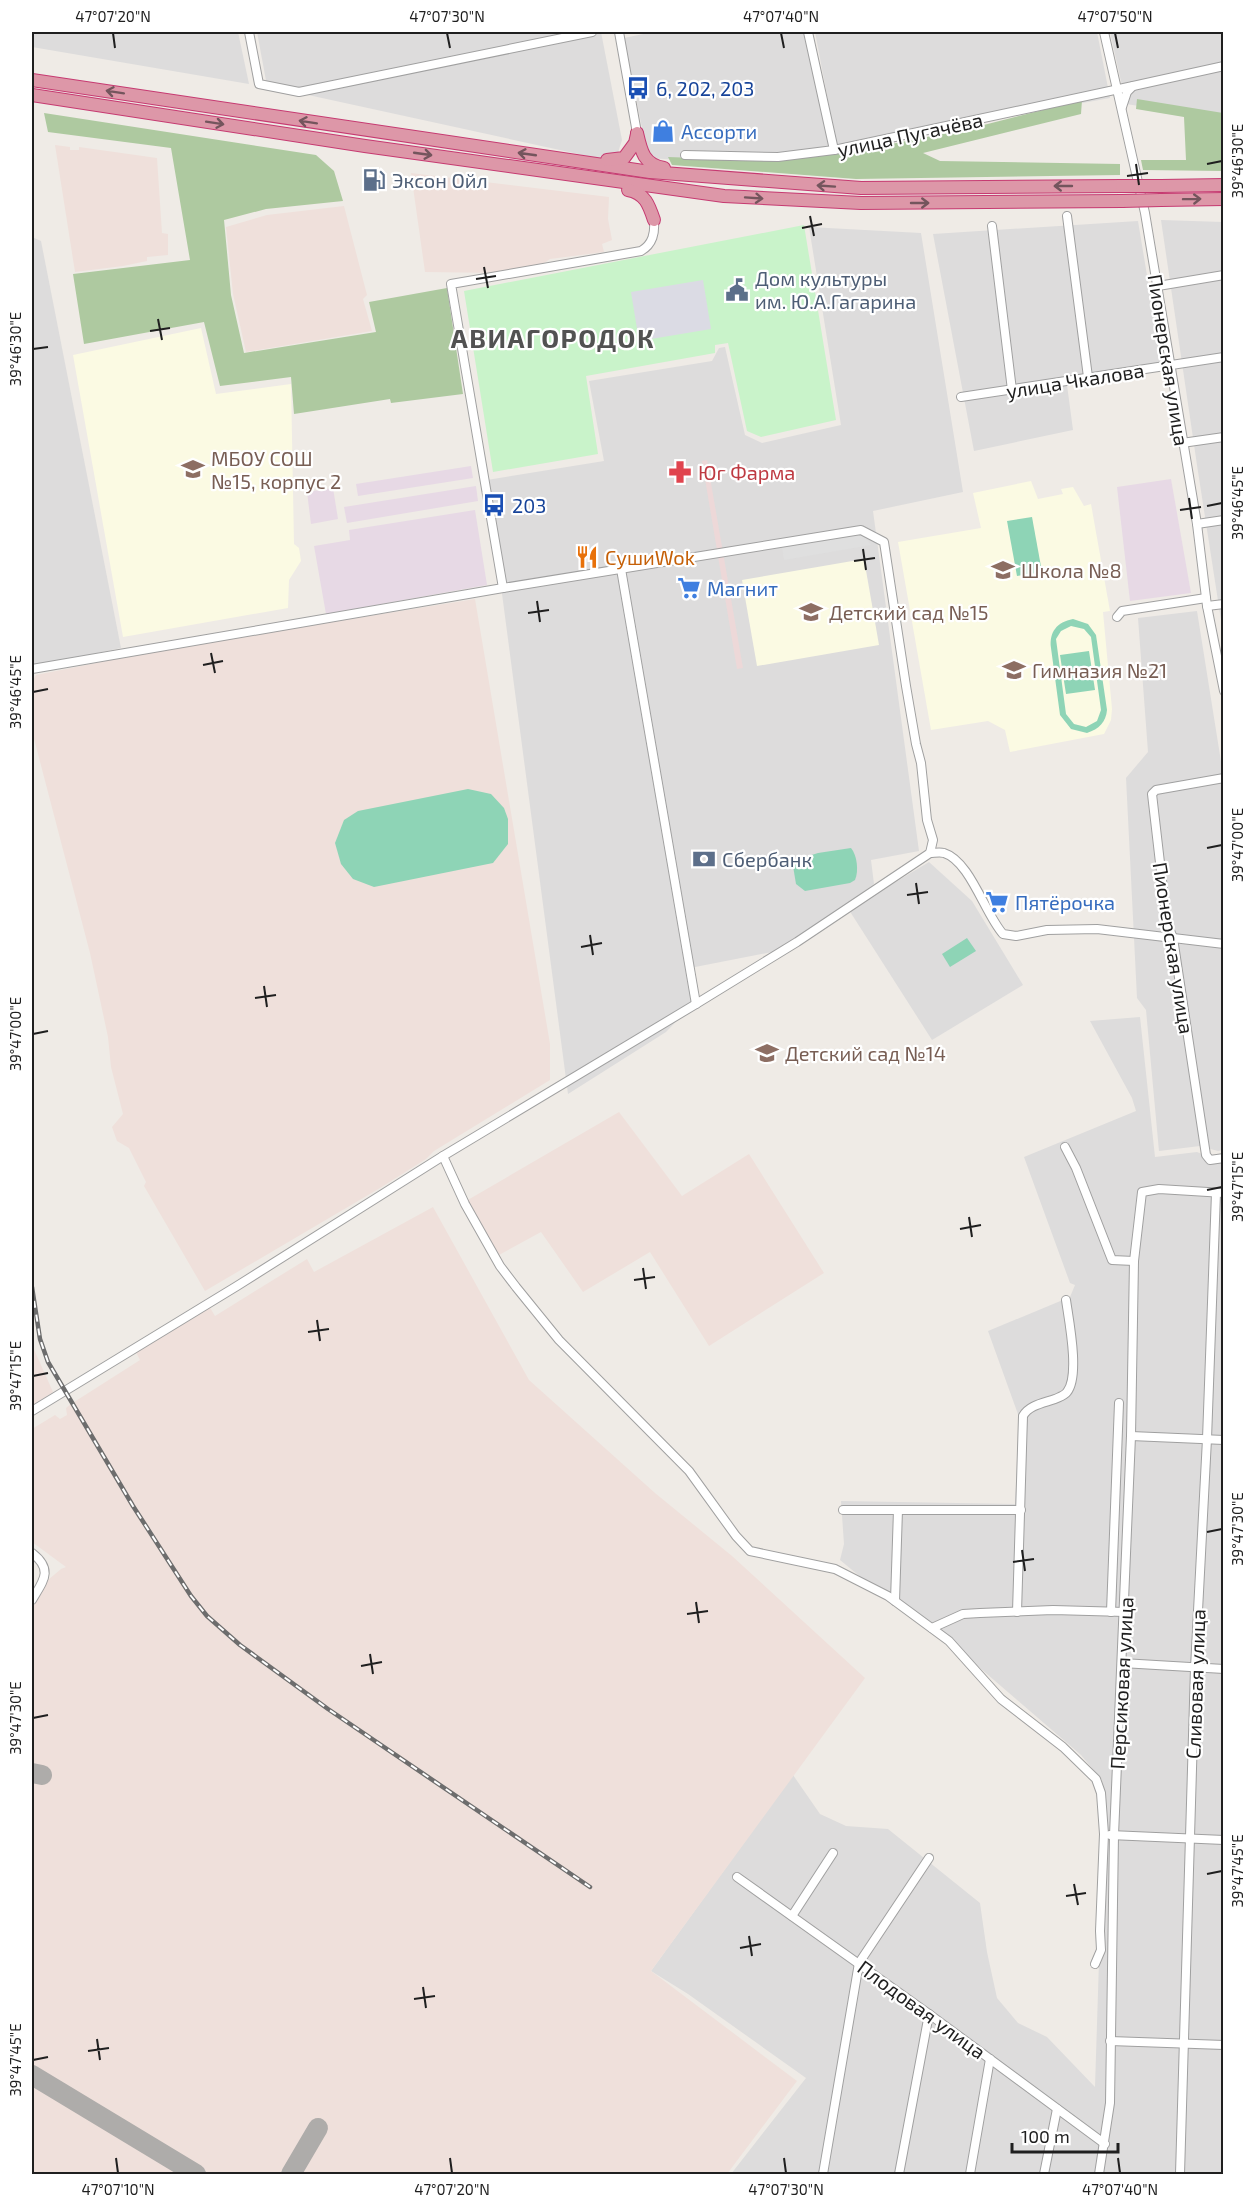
<svg xmlns="http://www.w3.org/2000/svg" width="1255" height="2206" viewBox="0 0 1255 2206" font-family="'Exo 2',sans-serif">
<rect width="100%" height="100%" fill="#efebe6"/>
<!-- residential -->
<g fill="#dddcdc">
<path d="M 32,32 L 238,32 L 249,84 L 32,47 Z"/>
<path d="M 257,32 L 601,32 L 622,140 L 615,162 L 267,86 Z"/>
<path d="M 653,32 L 806,32 L 834,157 L 780,166 L 648,158 L 624,38 Z"/>
<path d="M 815,32 L 1097,32 L 1110,98 L 837,148 Z"/>
<path d="M 1110,32 L 1223,32 L 1223,119 L 1126,104 Z"/>
<path d="M 1161,220 L 1223,222 L 1223,633 L 1197,465 Z"/>
<path d="M 1138,221 L 1162,366 L 1067,385 L 1073,430 L 974,451 L 933,234 Z"/>
<path d="M 809,227 L 921,233 L 963,492 L 873,511 L 919,851 L 871,860 L 874,884 L 787,949 L 690,968 L 696,1001 L 666,1032 L 568,1094 L 487,480 L 604,461 L 589,381 L 712,361 L 719,348 L 725,347 L 745,435 L 762,443 L 841,425 Z"/>
<path d="M 32,237 L 41,241 L 121,648 L 32,667 Z"/>
<path d="M 1197,611 L 1223,774 L 1223,1150 L 1218,1151 L 1200,1146 L 1159,1151 L 1146,1010 L 1137,998 L 1126,778 L 1148,752 L 1138,618 Z"/>
<path d="M 929,862 L 972,901 L 1023,985 L 932,1040 L 849,910 Z"/>
<path d="M 1140,1017 L 1155,1157 L 1197,1152 L 1209,1157 L 1223,1156 L 1223,2174 L 731,2174 L 806,2078 L 688,1994 L 651,1971 L 793,1775 L 820,1814 L 846,1826 L 888,1829 L 980,1903 L 987,1952 L 997,1998 L 1018,2023 L 1047,2037 L 1095,2087 L 1104,1804 L 1102,1780 L 1081,1755 L 951,1643 L 868,1583 L 840,1560 L 844,1544 L 841,1501 L 1015,1504 L 1019,1417 L 988,1331 L 1070,1297 L 1075,1285 L 1070,1283 L 1024,1157 L 1136,1111 L 1132,1098 L 1090,1021 Z"/>
</g>
<!-- commercial -->
<path fill="#edd8d8" d="M 707,460 L 743,668 L 737,669 L 702,461 Z"/>
<!-- industrial -->
<g fill="#e7d9e5">
<path d="M 471,466 L 473,478 L 358,496 L 356,484 Z"/>
<path d="M 1171,479 L 1191,593 L 1130,601 L 1117,487 Z"/>
<path d="M 476,486 L 478,501 L 347,523 L 344,507 Z"/>
<path d="M 333,488 L 338,519 L 311,524 L 307,492 Z"/>
<path d="M 475,510 L 487,585 L 326,614 L 314,546 L 350,540 L 349,530 Z"/>
</g>
<!-- education -->
<g fill="#fbfae3">
<path d="M 201,328 L 216,394 L 291,384 L 294,544 L 299,548 L 301,561 L 289,580 L 288,608 L 123,637 L 73,355 Z"/>
<path d="M 1031,481 L 1038,499 L 1063,494 L 1061,489 L 1073,487 L 1084,506 L 1091,504 L 1110,611 L 1103,612 L 1112,709 L 1111,720 L 1104,734 L 1010,752 L 1005,730 L 988,721 L 931,730 L 898,542 L 981,528 L 973,493 Z"/>
<path d="M 864,559 L 879,645 L 757,666 L 742,580 Z"/>
</g>
<!-- military -->
<g fill="#efe0db">
<path d="M 55,145 L 70,147 L 70,150 L 79,150 L 79,147 L 157,158 L 162,233 L 168,234 L 168,255 L 147,257 L 147,261 L 123,266 L 75,272 Z"/>
<path d="M 411,173 L 609,197 L 608,219 L 612,240 L 602,244 L 604,252 L 550,259 L 537,268 L 500,273 L 425,272 Z"/>
<path d="M 344,206 L 367,295 L 363,299 L 372,331 L 246,352 L 233,294 L 226,227 L 267,215 Z"/>
<path d="M 475,599 L 550,1044 L 550,1080 L 434,1151 L 426,1159 L 380,1188 L 205,1291 L 144,1186 L 146,1182 L 129,1148 L 117,1141 L 112,1127 L 123,1114 L 111,1067 L 108,1037 L 90,953 L 32,731 L 32,697 L 33,696 L 32,682 L 36,675 L 177,647 Z"/>
<path d="M 619,1112 L 682,1196 L 749,1154 L 824,1273 L 709,1346 L 650,1252 L 583,1292 L 541,1232 L 499,1255 L 466,1201 Z"/>
<path d="M 433,1207 L 529,1380 L 655,1493 L 732,1556 L 865,1678 L 651,1971 L 797,2081 L 727,2174 L 32,2174 L 32,1609 L 48,1580 L 61,1569 L 66,1567 L 32,1542 L 32,1429 L 55,1415 L 60,1419 L 67,1415 L 66,1408 L 71,1404 L 140,1360 L 136,1352 L 209,1306 L 215,1316 L 307,1259 L 314,1272 Z"/>
<path d="M 32,1345 L 53,1392 L 32,1406 Z"/>
</g>
<!-- forest -->
<g fill="#aec9a0">
<path d="M 1137,99 L 1223,113 L 1223,171 L 1143,170 L 1141,160 L 1186,160 L 1184,117 L 1136,109 Z"/>
<path d="M 1082,100 L 1081,114 L 923,153 L 940,161 L 1120,164 L 1120,175 L 856,179 L 672,165 L 668,157 L 774,161 L 846,153 L 972,128 Z"/>
<path d="M 44,113 L 316,155 L 334,171 L 343,201 L 266,209 L 224,220 L 231,295 L 244,353 L 376,332 L 369,302 L 447,288 L 463,394 L 391,403 L 390,399 L 294,414 L 291,377 L 220,386 L 204,322 L 84,344 L 73,274 L 190,260 L 171,148 L 48,132 Z"/>
</g>
<!-- park -->
<path fill="#c9f3ca" d="M 804,225 L 836,420 L 761,437 L 747,431 L 728,343 L 715,345 L 715,353 L 586,376 L 598,454 L 493,472 L 464,291 Z"/>
<!-- pitch -->
<g fill="#8ed4b6" fill-rule="evenodd">
<path d="M 1032,517 L 1042,572 L 1017,576 L 1007,521 Z"/>
<path d="M 1073,619 L 1088,624 L 1096,635 L 1107,710 C 1106,722 1099,729 1087,733 L 1071,729 L 1060,715 L 1051,648 C 1049,632 1057,622 1073,619 ZM 1071,626 L 1084,629 L 1091,637 L 1101,710 L 1097,721 L 1086,727 L 1074,724 L 1066,714 L 1056,639 L 1061,631 Z"/>
<path d="M 1089,651 L 1095,690 L 1066,694 L 1060,655 Z"/>
<path d="M 468,789 L 491,794 L 504,808 L 508,819 L 508,844 L 493,863 L 374,887 L 353,879 L 341,864 L 335,843 L 344,820 L 358,811 Z"/>
<path d="M 851,848 C 857,855 859,871 855,880 L 850,883 L 805,891 L 796,884 L 793,866 L 796,860 L 818,853 Z"/>
<path d="M 967,938 L 976,951 L 950,967 L 942,954 Z"/>
</g>
<!-- parking -->
<path fill="#dfdfdf" d="M 863,534 L 871,545 L 784,560 L 782,547 Z"/>
<!-- plaza -->
<path fill="#dbdbe4" d="M 703,280 L 711,329 L 639,341 L 631,292 Z"/>
<g fill="none" stroke-linecap="round" stroke-linejoin="round">
<!-- taxiway -->
<g stroke="#aeacaa" stroke-width="20">
<path d="M 32,1773 L 42,1775"/>
<path d="M 32,2075 L 196,2174"/>
<path d="M 291,2174 L 318,2128"/>
</g>
<!-- minor casing -->
<g stroke="#a0a0a0" stroke-width="10">
<g id="minor">
<path d="M 249,32 L 259,84 L 299,92 L 592,32"/>
<path d="M 619,32 L 637,133"/>
<path d="M 808,32 L 834,150"/>
<path d="M 1104,32 L 1145,213 L 1197,524 L 1207,606 L 1224,691"/>
<path d="M 1122,107 L 1127,92 L 1133,86 L 1224,66"/>
<path d="M 685,155 L 778,157 L 834,150 L 1133,86"/>
<path d="M 1067,216 L 1088,377"/>
<path d="M 992,226 L 1012,390"/>
<path d="M 1158,286 L 1224,275"/>
<path d="M 961,397 L 1224,357"/>
<path d="M 1182,443 L 1224,437"/>
<path d="M 1197,524 L 1224,520"/>
<path d="M 621,569 L 696,1004"/>
<path d="M 1207,606 L 1224,604"/>
<path d="M 1117,617 L 1122,611 L 1206,598"/>
<path d="M 32,669 L 503,588"/>
<path d="M 1224,778 L 1156,790 L 1152,794 L 1167,923 L 1173,938 L 1206,1155 L 1210,1160 L 1224,1158"/>
<path d="M 930,853 C 934,853 940,852 944,853 C 970,861 985,914 1003,934 L 1016,936 L 1047,930 L 1097,929 L 1224,944"/>
<path d="M 1065,1147 L 1076,1168 L 1112,1260 L 1134,1261"/>
<path d="M 443,1156 L 465,1204 L 500,1266 L 516,1287 L 559,1340 L 689,1471 L 736,1536 L 750,1551 L 835,1569 L 888,1596 L 949,1641 L 1001,1699 L 1063,1747 L 1096,1779 L 1101,1793 L 1104,1834 L 1100,1931 L 1101,1950 L 1095,1964"/>
<path d="M 32,1411 L 237,1286 L 443,1156 L 696,1004 L 797,942 L 930,853 L 933,840 L 927,820 L 921,763 L 916,744 L 906,686 L 884,542 L 861,530 L 503,588 L 451,284 L 641,251 C 653,244 655,233 654,220"/>
<path d="M 1131,1436 L 1224,1440"/>
<path d="M 843,1510 L 1021,1510"/>
<path d="M 32,1553 C 54,1570 43,1581 32,1600"/>
<path d="M 895,1601 L 898,1510"/>
<path d="M 1017,1612 L 1023,1416 C 1029,1405 1044,1403 1055,1399 C 1059,1397 1064,1396 1067,1392 C 1080,1376 1069,1321 1066,1300"/>
<path d="M 1111,1612 L 1119,1403"/>
<path d="M 932,1628 L 963,1614 L 980,1613 L 1053,1610 L 1125,1612"/>
<path d="M 1122,1663 L 1224,1669"/>
<path d="M 1110,1835 L 1224,1840"/>
<path d="M 737,1877 L 929,2014 L 1105,2144"/>
<path d="M 792,1916 L 833,1853"/>
<path d="M 1110,2041 L 1224,2045"/>
<path d="M 823,2174 L 859,1963 L 929,1858"/>
<path d="M 899,2174 L 929,2014"/>
<path d="M 970,2174 L 990,2059"/>
<path d="M 1044,2174 L 1057,2109"/>
<path d="M 1099,2174 L 1110,2103 L 1114,1835 L 1131,1436 L 1134,1261 L 1142,1192 L 1159,1189 L 1224,1193"/>
<path d="M 1180,2174 L 1195,1668 L 1207,1439 L 1216,1193"/>
</g>
</g>
<!-- highway casing -->
<g stroke="#c63a71" stroke-width="14">
<g id="highway">
<path d="M 32,80 L 650,172 L 861,188 L 1122,186"/>
<path d="M 32,95 L 365,146 L 724,196 L 861,203 L 1122,201"/>
<path d="M 637,133 C 641,151 644,165 664,168"/>
<path d="M 607,160 L 624,158 L 635,143 L 637,134"/>
<path d="M 1161,186 L 1224,185"/>
<path d="M 628,190 C 645,193 649,205 654,220"/>
<path d="M 1161,200 L 1224,199"/>
</g>
</g>
<!-- minor -->
<use href="#minor" stroke="#fff" stroke-width="8"/>
<!-- highway -->
<use href="#highway" stroke="#dd97a8" stroke-width="12"/>
<!-- rail casing -->
<g stroke="#6d6d6d" stroke-width="4.5">
<path id="rail" d="M 32,1287 L 40,1339 L 48,1362 L 133,1506 L 191,1596 L 207,1616 L 240,1645 L 328,1709 L 590,1887"/>
</g>
<!-- rail -->
<use href="#rail" stroke="#fff" stroke-width="2" stroke-dasharray="7" stroke-linecap="butt"/>
<!-- highway-bridge casing -->
<g stroke="#c63a71" stroke-width="14" stroke-linecap="butt">
<g id="highway-bridge">
<path d="M 1122,186 L 1161,186"/>
<path d="M 1122,201 L 1161,200"/>
</g>
</g>
<!-- highway-bridge -->
<use href="#highway-bridge" stroke="#dd97a8" stroke-width="12"/>
</g>
<!-- one-way arrows -->
<defs><path id="oneway-shaft" d="M-6 0H5M1.5-3L5.5 0L1.5 3" fill="none" stroke-width="1.6" stroke-linecap="round" stroke-linejoin="round" transform="scale(1.5)"/></defs>
<g stroke="#74555d">
<use href="#oneway-shaft" transform="translate(115 92) rotate(-171)"/>
<use href="#oneway-shaft" transform="translate(308 122) rotate(-171)"/>
<use href="#oneway-shaft" transform="translate(215 123) rotate(9)"/>
<use href="#oneway-shaft" transform="translate(423 154) rotate(8)"/>
<use href="#oneway-shaft" transform="translate(527 154) rotate(-172)"/>
<use href="#oneway-shaft" transform="translate(826 186) rotate(-176)"/>
<use href="#oneway-shaft" transform="translate(1063 186) rotate(180)"/>
<use href="#oneway-shaft" transform="translate(754 198) rotate(4)"/>
<use href="#oneway-shaft" transform="translate(1192 199) rotate(-1)"/>
<use href="#oneway-shaft" transform="translate(920 203)"/>
</g>
<!-- ticks -->
<path fill="none" stroke="#1f1f1f" stroke-width="2" d="M 113,33 L 115,48M 447,33 L 450,48M 781,33 L 784,48M 1115,33 L 1118,48M 1136,164 L 1139,185M 1207,164 L 1222,161M 1127,176 L 1148,173M 810,216 L 814,236M 802,228 L 822,224M 484,267 L 488,288M 476,279 L 496,276M 158,319 L 162,340M 150,331 L 170,328M 33,349 L 48,347M 1189,498 L 1192,519M 1207,506 L 1222,503M 1180,510 L 1201,507M 863,549 L 866,570M 854,561 L 875,558M 537,601 L 540,622M 528,613 L 549,610M 211,653 L 215,673M 203,665 L 223,661M 33,692 L 48,689M 1207,848 L 1222,845M 916,883 L 919,904M 907,895 L 928,892M 590,935 L 593,955M 581,947 L 602,943M 264,986 L 267,1007M 255,998 L 276,995M 33,1034 L 48,1031M 1207,1190 L 1222,1187M 969,1217 L 972,1237M 960,1229 L 981,1225M 643,1268 L 646,1289M 634,1280 L 655,1277M 317,1320 L 320,1341M 308,1332 L 329,1329M 33,1376 L 48,1373M 1207,1532 L 1222,1529M 1022,1550 L 1025,1571M 1013,1562 L 1034,1559M 696,1602 L 699,1623M 687,1614 L 708,1611M 370,1654 L 373,1674M 361,1666 L 382,1662M 33,1718 L 48,1715M 1207,1874 L 1222,1871M 1074,1884 L 1078,1905M 1066,1896 L 1086,1893M 749,1936 L 752,1956M 740,1948 L 761,1944M 423,1987 L 426,2008M 414,1999 L 435,1996M 97,2039 L 100,2060M 88,2051 L 109,2048M 33,2060 L 48,2057M 116,2158 L 118,2173M 450,2158 L 452,2173M 784,2158 L 786,2173M 1118,2158 L 1120,2173"/>
<!-- icons -->
<defs>
<g id="bus-bare" transform="scale(1.8)"><path d="M-5-6H5V4H4V6H2V4H-2V6H-4V4H-5ZM-3.5-4V0h7V-4ZM-3.5 1.2v1.5H-2V1.2ZM2 1.2v1.5H3.5V1.2Z" fill="#1a4fb4" stroke="#fff" stroke-width="2.5" paint-order="stroke"/></g>
<g id="shop-bare" transform="scale(1.8)"><path d="M-5-2.5h2.3a2.7 3.5 0 0 1 5.4 0H5L5.5 6h-11ZM-1.5-2.5h3a1.5 2.3 0 0 0-3 0Z" fill="#3f7fe0" stroke="#fff" stroke-width="2.5" paint-order="stroke"/></g>
<g id="fuel-bare" transform="scale(1.8)"><path d="M-5.5-6h7V0h2V4h1.3V-2.5L3-4.5l.8-.8L6-3V5H2.5V1h-1V6h-7ZM-4.2-4.7v3.2H.2V-4.7Z" fill="#5c6f8a" stroke="#fff" stroke-width="2.5" paint-order="stroke"/></g>
<g id="civic-bare" transform="scale(1.8)"><path d="M-.6-6.5H3V-4.5H.6V-3L4-1V1h2V6H-6V1h2V-1L-.6-3ZM-1.2 2.5V6h2.4V2.5Z" fill="#5c6f8a" stroke="#fff" stroke-width="2.5" paint-order="stroke"/></g>
<g id="school-bare" transform="scale(1.8)"><path d="M0-5L7-2L0 1L-7-2ZM-4 1L0 2.5L4 1V4Q0 6-4 4Z" fill="#8d6e63" stroke="#fff" stroke-width="2.5" paint-order="stroke"/></g>
<g id="pharmacy-bare" transform="scale(1.8)"><path d="M-2-6h4v4h4v4h-4v4h-4v-4h-4v-4h4Z" fill="#e0444e" stroke="#fff" stroke-width="2.5" paint-order="stroke"/></g>
<g id="restaurant-bare" transform="scale(1.8)"><path d="M-5-6h1v4h1v-4h1v4h1v-4h1v5L-1.5 .5V6h-2V.5L-5-1ZM5-6V6H3V1.5H1.5Q1.5-4 5-6Z" fill="#e8710a" stroke="#fff" stroke-width="2.5" paint-order="stroke"/></g>
<g id="supermarket-bare" transform="scale(1.8)"><path d="M-6-5.5h2.5l.6 2H6L4.5 2H-2.5L-4.4-4H-6ZM-1.5 3.2a1.3 1.3 0 1 0 .1 0ZM3 3.2a1.3 1.3 0 1 0 .1 0Z" fill="#3f7fe0" stroke="#fff" stroke-width="2.5" paint-order="stroke"/></g>
<g id="bank-bare" transform="scale(1.8)"><path d="M-6-4H6V4H-6ZM0-2.3a2.3 2.3 0 1 0 0 4.6a2.3 2.3 0 1 0 0-4.6Z" fill="#5c6f8a" stroke="#fff" stroke-width="2.5" paint-order="stroke"/></g>
</defs>
<g fill-rule="evenodd">
<use href="#bus-bare" x="638" y="88"/>
<use href="#shop-bare" x="663" y="131"/>
<use href="#fuel-bare" x="374" y="180"/>
<use href="#civic-bare" x="737" y="290"/>
<use href="#school-bare" x="193" y="469"/>
<use href="#pharmacy-bare" x="680" y="472"/>
<use href="#bus-bare" x="494" y="505"/>
<use href="#restaurant-bare" x="587" y="557"/>
<use href="#school-bare" x="1003" y="570"/>
<use href="#supermarket-bare" x="689" y="588"/>
<use href="#school-bare" x="811" y="612"/>
<use href="#school-bare" x="1014" y="670"/>
<use href="#bank-bare" x="704" y="859"/>
<use href="#supermarket-bare" x="997" y="902"/>
<use href="#school-bare" x="767" y="1053"/>
</g>
<g text-anchor="middle" dominant-baseline="central" stroke-width="4.5" stroke-linejoin="round" paint-order="stroke">
<!-- transit labels -->
<g font-size="20" fill="#164399" stroke="#fff" text-anchor="start">
<text x="656" y="88">6, 202, 203</text>
<text x="512" y="505">203</text>
</g>
<!-- shop labels -->
<g font-size="20" fill="#366cbe" stroke="#fff" text-anchor="start">
<text x="681" y="131">Ассорти</text>
<text x="707" y="588">Магнит</text>
<text x="1015" y="902">Пятёрочка</text>
</g>
<!-- street labels -->
<g font-size="20" fill="#1f1f1f" stroke="#fff">
<text transform="translate(910 134) rotate(-12)">улица Пугачёва</text>
<text transform="translate(1169 360) rotate(81)">Пионерская улица</text>
<text transform="translate(1075 380) rotate(-9)">улица Чкалова</text>
<text transform="translate(1174 948) rotate(81)">Пионерская улица</text>
<text transform="translate(1121 1683) rotate(-87)">Персиковая улица</text>
<text transform="translate(1195 1684) rotate(-88)">Сливовая улица</text>
<text transform="translate(922 2009) rotate(36)">Плодовая улица</text>
</g>
<!-- service labels -->
<g font-size="20" fill="#4e5e75" stroke="#fff" text-anchor="start">
<text x="392" y="180">Эксон Ойл</text>
<text x="755" y="278">Дом культуры<tspan x="755" dy="23">им. Ю.А.Гагарина</tspan></text>
<text x="722" y="859">Сбербанк</text>
</g>
<!-- education labels -->
<g font-size="20" fill="#785e54" stroke="#fff" text-anchor="start">
<text x="211" y="458">МБОУ СОШ<tspan x="211" dy="23">№15, корпус 2</tspan></text>
<text x="1021" y="570">Школа №8</text>
<text x="829" y="612">Детский сад №15</text>
<text x="1032" y="670">Гимназия №21</text>
<text x="785" y="1053">Детский сад №14</text>
</g>
<!-- health labels -->
<g font-size="20" fill="#be3a42" stroke="#fff" text-anchor="start">
<text x="698" y="472">Юг Фарма</text>
</g>
<!-- food labels -->
<g font-size="20" fill="#c56008" stroke="#fff" text-anchor="start">
<text x="605" y="557">СушиWok</text>
</g>
<!-- district labels -->
<g font-size="26" font-weight="bold" letter-spacing="1.5" fill="#525252" stroke="#fff">
<text x="553" y="337">АВИАГОРОДОК</text>
</g>
</g>
<!-- border -->
<rect width="1255" height="2206" fill="none" stroke="#ffffff" stroke-width="66"/>
<!-- scale -->
<path d="M1012 2143v9h106v-9" fill="none" stroke="#1f1f1f" stroke-width="3"/>
<text x="1021" y="2143" font-size="18" fill="#1f1f1f" stroke="#ffffff" stroke-width="4.5" paint-order="stroke">100 m</text>
<rect x="33" y="33" width="1189" height="2140" fill="none" stroke="#1f1f1f" stroke-width="2"/>
<g font-size="15" text-anchor="middle" fill="#1f1f1f">
<text x="113" y="22">47°07'20"N</text>
<text x="447" y="22">47°07'30"N</text>
<text x="781" y="22">47°07'40"N</text>
<text x="1115" y="22">47°07'50"N</text>
<text transform="translate(1238 161) rotate(-90)" y="5">39°46'30"E</text>
<text transform="translate(16 349) rotate(-90)" y="5">39°46'30"E</text>
<text transform="translate(1238 503) rotate(-90)" y="5">39°46'45"E</text>
<text transform="translate(16 692) rotate(-90)" y="5">39°46'45"E</text>
<text transform="translate(1238 845) rotate(-90)" y="5">39°47'00"E</text>
<text transform="translate(16 1034) rotate(-90)" y="5">39°47'00"E</text>
<text transform="translate(1238 1187) rotate(-90)" y="5">39°47'15"E</text>
<text transform="translate(16 1376) rotate(-90)" y="5">39°47'15"E</text>
<text transform="translate(1238 1529) rotate(-90)" y="5">39°47'30"E</text>
<text transform="translate(16 1718) rotate(-90)" y="5">39°47'30"E</text>
<text transform="translate(1238 1871) rotate(-90)" y="5">39°47'45"E</text>
<text transform="translate(16 2060) rotate(-90)" y="5">39°47'45"E</text>
<text x="118" y="2195">47°07'10"N</text>
<text x="452" y="2195">47°07'20"N</text>
<text x="786" y="2195">47°07'30"N</text>
<text x="1120" y="2195">47°07'40"N</text>
</g>
</svg>
